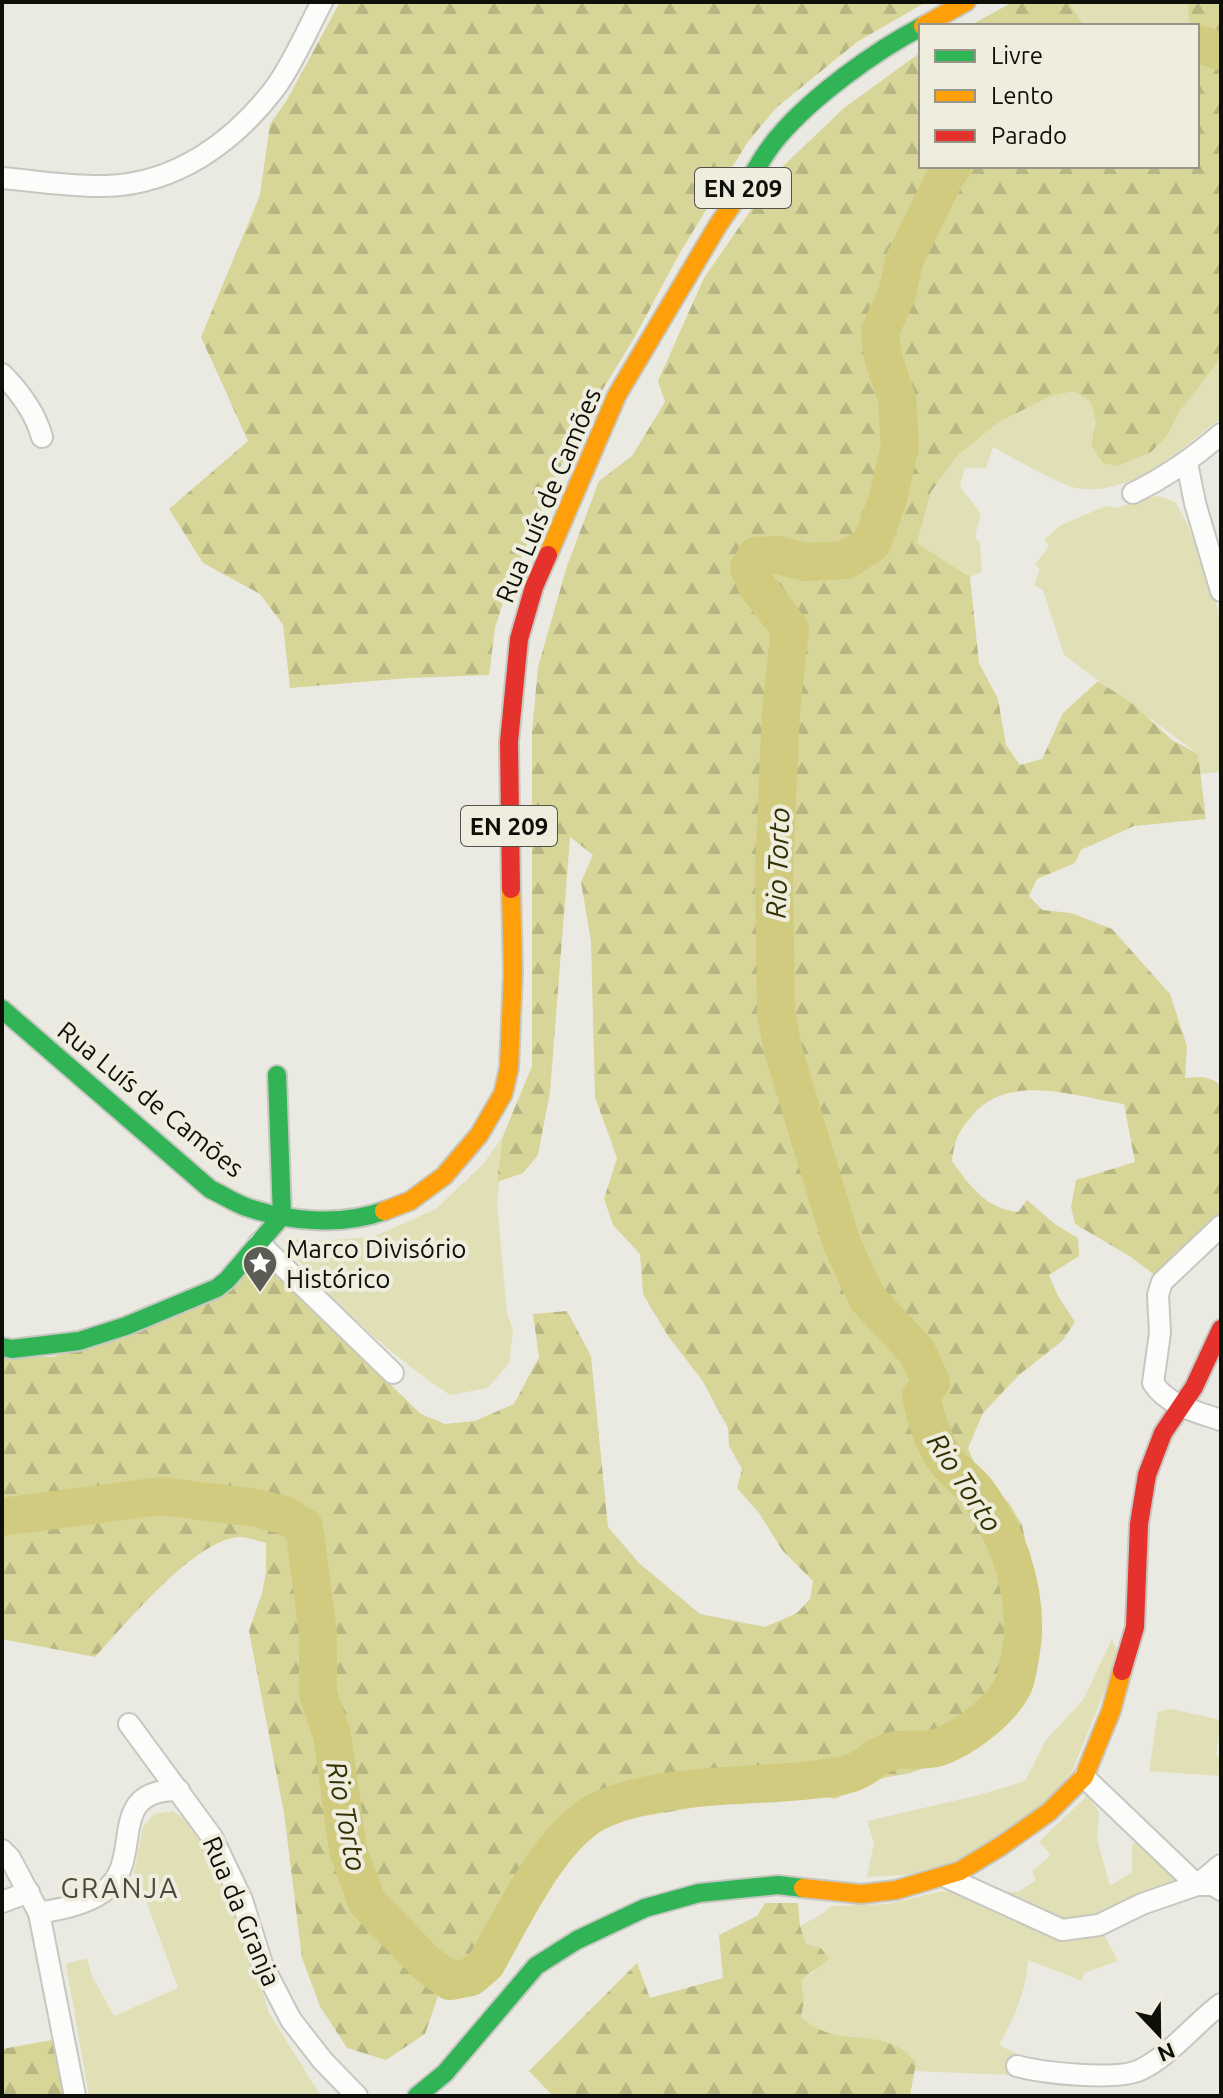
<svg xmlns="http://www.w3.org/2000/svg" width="1223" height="2098" viewBox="0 0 1223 2098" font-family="Ubuntu,sans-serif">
<defs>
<pattern id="forest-firs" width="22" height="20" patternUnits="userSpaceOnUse" patternTransform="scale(2)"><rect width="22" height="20" fill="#d8d598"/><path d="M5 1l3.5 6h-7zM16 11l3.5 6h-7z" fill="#b8b682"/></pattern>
</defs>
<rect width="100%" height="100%" fill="#eaeae2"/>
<!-- green -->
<g fill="#e1dfb5">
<path d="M 1068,2 L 1187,2 L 1189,24 L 1085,26 Z"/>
<path d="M 1221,357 L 1221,418 C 1181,448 1132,498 1076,488 C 1058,484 1012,457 993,447 L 986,468 L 965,468 L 960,486 L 981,514 L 975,536 L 980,544 L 982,572 L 970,577 L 917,543 L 931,493 L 959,454 L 1001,421 L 1051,396 L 1074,390 L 1091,402 L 1167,436 L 1179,412 Z"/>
<path d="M 1159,496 L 1175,502 L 1187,523 L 1221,617 L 1221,772 L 1200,774 L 1198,754 L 1064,655 L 1043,590 L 1034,585 L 1040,569 L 1035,565 L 1049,546 L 1044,540 L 1061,525 L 1106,506 L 1118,508 L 1141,499 Z"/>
<path d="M 503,1136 L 497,1202 L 507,1313 L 513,1330 L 509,1363 L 488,1388 L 450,1395 C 389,1354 333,1304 287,1246 L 294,1239 L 325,1241 L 375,1236 L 436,1209 L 484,1163 Z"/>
<path d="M 1112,1639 L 1119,1655 L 1072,1772 L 1047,1801 L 965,1860 L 922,1874 L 867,1877 L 874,1843 L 867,1821 L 979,1795 L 1025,1781 L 1046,1740 L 1083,1700 Z"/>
<path d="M 1171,1709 L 1221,1720 L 1216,1756 L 1221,1756 L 1221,1776 L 1149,1771 L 1158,1712 Z"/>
<path d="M 1088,1795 L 1099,1812 L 1097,1839 L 1110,1886 L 1132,1872 L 1132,1845 L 1138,1840 L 1185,1885 L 1075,1924 L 1022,1908 L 990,1892 L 1018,1892 L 1036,1880 L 1032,1871 L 1051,1855 L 1039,1842 Z"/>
<path d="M 173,1811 L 195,1828 L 207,1842 L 234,1898 L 269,2013 L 321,2096 L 89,2096 L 66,1964 L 87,1958 L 92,1976 L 114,2016 L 178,1988 L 141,1887 L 131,1887 L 143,1827 L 154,1814 Z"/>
<path d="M 954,1891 L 1095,1930 L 1104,1935 L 1118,1961 L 1084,1973 L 1082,1981 L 1028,1960 C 1027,1989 1013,2020 999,2045 L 1021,2056 L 1013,2075 L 914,2071 L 916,2062 C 904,2055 890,2043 877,2041 C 846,2034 828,2041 801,2017 L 804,2001 L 801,1980 L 814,1972 L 821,1948 L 806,1944 L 800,1926 L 822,1914 L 831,1906 L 888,1904 L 938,1892 Z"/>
</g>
<!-- forest -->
<g fill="url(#forest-firs)">
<path d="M 340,2 L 926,2 L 857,42 L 777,107 L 747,143 L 681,251 L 633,340 L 573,438 L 507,590 L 495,628 L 489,675 L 409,678 L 290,688 L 283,625 L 260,594 L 203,563 L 169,509 L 248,441 L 201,337 L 260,195 L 270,124 L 287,100 Z"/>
<path d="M 1013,2 L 1068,2 L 1085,26 L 969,26 Z"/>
<path d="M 1187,2 L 1221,2 L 1221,358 L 1179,412 L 1167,436 L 1151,452 L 1117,466 L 1103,463 L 1091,445 L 1096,423 L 1091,402 L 1074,391 L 1051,396 L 1001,421 L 959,454 L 931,492 L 917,543 L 970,577 L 979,663 L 998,699 L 1006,745 L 1020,765 L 1042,759 L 1063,713 L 1098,681 L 1133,704 L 1172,740 L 1198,754 L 1206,819 L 1134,826 L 1081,850 L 1075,863 L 1037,879 L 1029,896 L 1042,910 L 1071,913 L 1112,929 L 1170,994 L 1187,1046 L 1185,1078 C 1200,1077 1210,1075 1221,1086 L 1221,1216 L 1160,1279 L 1131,1257 L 1075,1224 L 1071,1207 L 1076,1180 L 1135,1162 L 1124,1104 C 1074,1097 1008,1071 971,1117 C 957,1134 955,1139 952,1161 C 970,1186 985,1208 1018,1212 L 1027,1200 L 1056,1225 L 1078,1238 L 1079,1256 L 1049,1275 L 1058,1296 L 1075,1322 L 1062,1341 L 1019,1375 L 983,1413 L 968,1448 L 979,1474 L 1009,1503 L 1022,1525 L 1038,1601 L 1037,1650 L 1021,1694 L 1007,1715 L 980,1745 L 911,1773 L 883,1778 L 835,1799 L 802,1793 L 769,1795 L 615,1821 L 586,1831 L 560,1856 L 516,1934 L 481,1982 L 439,1993 L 425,2034 L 386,2060 L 347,2048 L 320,2006 L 302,1958 L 284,1813 L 249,1631 L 262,1593 L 266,1572 L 266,1543 C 258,1541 249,1538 241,1537 C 196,1537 125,1625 95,1657 L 2,1639 L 2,1356 L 54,1357 L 258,1257 L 421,1414 L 445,1424 L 475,1421 L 514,1404 L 539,1357 L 533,1314 L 567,1311 L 591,1356 L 608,1527 L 639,1563 L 700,1614 L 765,1627 L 797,1613 L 810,1599 L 813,1581 L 783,1551 L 759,1513 L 737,1488 L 742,1469 L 729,1446 L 728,1428 L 702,1380 L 668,1336 L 643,1294 L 640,1254 L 613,1225 L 604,1199 L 617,1158 L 595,1097 L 591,941 L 581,882 L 593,855 L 570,837 L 550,1092 L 538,1155 L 523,1173 L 497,1182 L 503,1136 L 532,1066 L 532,732 L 538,667 L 567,566 L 599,481 L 632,456 L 665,402 L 658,381 L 704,278 L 778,171 L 844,108 L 921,52 L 921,166 L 1197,166 L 1197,26 L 1186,26 L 1189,24 Z"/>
<path d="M 765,1903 L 798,1903 L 800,1926 L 806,1944 L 821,1948 L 829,1959 L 801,1980 L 804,2001 L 801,2017 C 835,2047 863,2030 896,2046 C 903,2049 910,2057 916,2062 L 910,2096 L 553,2096 L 529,2071 L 637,1963 L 650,1998 L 723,1978 L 719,1935 L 757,1916 Z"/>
<path d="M 52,2040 L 64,2096 L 2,2096 L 2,2049 Z"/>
</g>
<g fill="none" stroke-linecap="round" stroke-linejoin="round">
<!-- river -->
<g stroke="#d0cb7f" stroke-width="38">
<path d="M 1197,44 L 1221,51"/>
<path d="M 2,1517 L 160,1496 L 256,1508 L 284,1515 L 304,1527 L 318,1633 L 318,1694 L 332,1735 L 348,1850 L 367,1902 L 426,1963 L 450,1981 L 471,1977 L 486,1964 C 513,1917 553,1828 605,1808 C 679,1778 768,1790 845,1775 C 865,1771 874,1756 888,1752 C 902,1747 921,1752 936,1748 C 963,1740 1002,1710 1014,1684 C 1018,1673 1023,1642 1023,1630 C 1024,1582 1006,1532 978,1493 C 970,1482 957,1474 948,1463 C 933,1444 926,1419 921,1396 L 931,1382 L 917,1352 L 867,1298 L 842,1244 L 783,1050 L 776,1013 L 774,870 L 781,711 L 790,629 L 757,586 L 749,568 L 756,556 L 777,555 L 806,562 L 846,560 L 872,543 L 888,498 L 900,446 L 897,399 L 883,357 L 880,331 L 897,294 L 904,261 L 946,175 L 953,166"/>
</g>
<!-- street casing -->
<g stroke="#c7c7c1" stroke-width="24">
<g id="street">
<path d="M 2,178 C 36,181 72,187 106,186 C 176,184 234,142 275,88 C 294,62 307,30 322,2"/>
<path d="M 2,374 C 20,392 35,412 42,437"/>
<path d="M 1187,463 L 1195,503 L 1221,591"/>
<path d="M 1133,493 C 1166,477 1193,458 1221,434"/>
<path d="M 1221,1226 L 1162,1282 L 1158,1295 L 1160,1333 L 1153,1383 C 1168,1406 1197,1412 1221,1420"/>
<path d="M 259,1243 L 393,1373"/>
<path d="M 129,1724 L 212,1837 L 242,1900 L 262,1964 L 291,2020 L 323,2061 L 357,2096"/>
<path d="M 1084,1777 L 1197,1885 L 1213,1885 L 1221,1890"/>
<path d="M 2,1850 L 10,1858 L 39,1913 L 75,2096"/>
<path d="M 946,1877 L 1062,1930 L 1099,1925 L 1142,1904 L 1197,1885 L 1221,1865"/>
<path d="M 2,1902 L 29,1892"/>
<path d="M 39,1913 C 60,1909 85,1905 103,1892 C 147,1861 102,1789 179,1790"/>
<path d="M 1017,2066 C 1042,2073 1117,2081 1140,2070 C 1171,2055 1194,2024 1221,2004"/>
</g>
</g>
<!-- fast casing -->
<g stroke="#c7c7c1" stroke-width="22">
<g id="fast">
<path d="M 751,177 C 760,163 768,148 779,136 C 813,96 875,51 921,27"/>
<path d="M 2,1009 L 210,1189 C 223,1195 236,1204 249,1208 C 292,1222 341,1226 384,1211"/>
<path d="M 2,1347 L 12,1349 L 79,1341 L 126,1326 L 217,1288 L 227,1280 L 282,1216 L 277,1075"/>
<path d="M 417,2096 L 445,2073 L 536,1966 L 577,1940 L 645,1908 L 699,1893 L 778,1885 L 803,1888"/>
</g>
</g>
<!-- slow casing -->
<g stroke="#c7c7c1" stroke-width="22">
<g id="slow">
<path d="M 923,26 L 966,2"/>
<path d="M 548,555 L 617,395 L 718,225 L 751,177"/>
<path d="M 384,1211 L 410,1201 L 444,1176 L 479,1135 L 503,1094 L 509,1068 L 513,972 L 511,889"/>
<path d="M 803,1888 L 861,1894 L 896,1890 L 960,1871 L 1001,1846 L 1049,1812 L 1084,1777 L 1111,1711 L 1122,1671"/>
</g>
</g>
<!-- jam casing -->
<g stroke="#c7c7c1" stroke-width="22">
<g id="jam">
<path d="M 511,889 L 509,742 L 519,639 L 534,587 L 548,555"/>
<path d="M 1122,1671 L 1135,1627 L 1139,1524 L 1147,1475 L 1163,1433 L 1194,1387 L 1221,1329"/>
</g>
</g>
<!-- street -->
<use href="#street" stroke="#fcfcfb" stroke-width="20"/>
<!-- fast -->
<use href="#fast" stroke="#30b455" stroke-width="18"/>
<!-- slow -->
<use href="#slow" stroke="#ff9f0a" stroke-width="18"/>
<!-- jam -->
<use href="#jam" stroke="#e5322d" stroke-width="18"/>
</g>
<!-- icons -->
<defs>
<g id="sight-pin" transform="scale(1.8)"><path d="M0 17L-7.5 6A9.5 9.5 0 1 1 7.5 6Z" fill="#5c5c56" stroke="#eeedde"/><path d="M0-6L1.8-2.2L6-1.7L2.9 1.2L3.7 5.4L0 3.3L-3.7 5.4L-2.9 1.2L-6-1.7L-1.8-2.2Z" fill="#fff"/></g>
</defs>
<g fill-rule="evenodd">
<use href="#sight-pin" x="260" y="1263"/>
</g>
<g text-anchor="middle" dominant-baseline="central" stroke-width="8" stroke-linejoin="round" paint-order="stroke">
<!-- shield labels -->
<g fill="#eeedde" stroke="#52524a" stroke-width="2">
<rect x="695" y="168" width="96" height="40" rx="6"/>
<rect x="461" y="806" width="96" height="40" rx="6"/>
</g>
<g font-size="24" font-weight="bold" fill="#0f0f0a">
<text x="743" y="188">EN 209</text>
<text x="509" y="826">EN 209</text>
</g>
<!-- street labels -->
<g font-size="26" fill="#0f0f0a" stroke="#eeedde">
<text transform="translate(548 495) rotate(-67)">Rua Luís de Camões</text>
<text transform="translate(151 1099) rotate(39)">Rua Luís de Camões</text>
<text transform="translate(242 1911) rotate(67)">Rua da Granja</text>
</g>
<!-- poi labels -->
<g font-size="26" fill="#0f0f0a" stroke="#eeedde" text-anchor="start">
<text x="286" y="1248">Marco Divisório<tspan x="286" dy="30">Histórico</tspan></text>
</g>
<!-- water labels -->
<g font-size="28" font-style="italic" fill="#333002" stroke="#eeedde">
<text transform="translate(777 863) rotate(-88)">Rio Torto</text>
<text transform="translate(965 1482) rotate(57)">Rio Torto</text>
<text transform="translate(347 1816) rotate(79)">Rio Torto</text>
</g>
<!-- neighbourhood labels -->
<g font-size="28" letter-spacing="2" fill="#4b4b3f" stroke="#eeedde">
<text x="120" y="1887">GRANJA</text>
</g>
</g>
<!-- border -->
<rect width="1223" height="2098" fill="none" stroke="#0f0f0a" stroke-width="8"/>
<!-- legend -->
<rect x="919" y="24" width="280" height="144" fill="#eeedde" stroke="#959489" stroke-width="2"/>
<rect x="935" y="50" width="40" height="12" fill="#30b455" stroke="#959489" stroke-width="2"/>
<text x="991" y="64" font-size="24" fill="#0f0f0a">Livre</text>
<rect x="935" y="90" width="40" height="12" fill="#ff9f0a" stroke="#959489" stroke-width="2"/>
<text x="991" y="104" font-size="24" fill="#0f0f0a">Lento</text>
<rect x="935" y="130" width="40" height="12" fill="#e5322d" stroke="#959489" stroke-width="2"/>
<text x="991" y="144" font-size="24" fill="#0f0f0a">Parado</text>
<!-- north arrow -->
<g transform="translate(1159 2034) rotate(158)" stroke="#eeedde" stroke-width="6" paint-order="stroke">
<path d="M0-6L14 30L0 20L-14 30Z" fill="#0f0f0a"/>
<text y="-12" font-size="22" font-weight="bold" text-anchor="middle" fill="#0f0f0a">N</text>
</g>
</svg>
